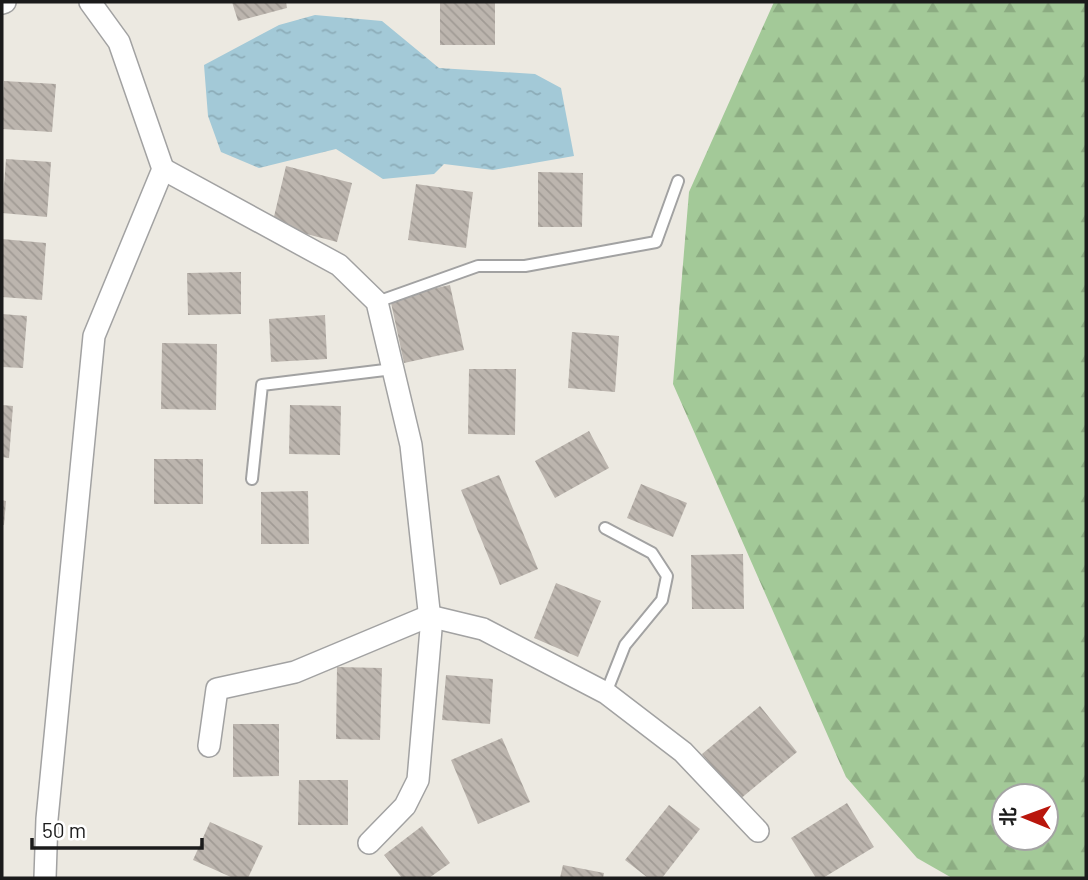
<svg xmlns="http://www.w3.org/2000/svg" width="1088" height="880" viewBox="0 0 1088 880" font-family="Barlow,'Noto Sans SC',sans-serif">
<defs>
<pattern id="forest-firs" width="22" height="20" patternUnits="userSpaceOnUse" patternTransform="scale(1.75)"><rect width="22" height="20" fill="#a3c998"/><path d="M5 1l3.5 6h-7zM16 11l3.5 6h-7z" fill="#8cac82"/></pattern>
<pattern id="water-ripples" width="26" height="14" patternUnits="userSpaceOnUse" patternTransform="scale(1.75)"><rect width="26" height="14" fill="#a3c9d7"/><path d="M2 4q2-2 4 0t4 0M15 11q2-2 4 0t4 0" fill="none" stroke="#8cacb8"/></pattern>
<pattern id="building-back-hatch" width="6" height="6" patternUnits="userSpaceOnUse" patternTransform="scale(1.75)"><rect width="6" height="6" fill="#bcb5ae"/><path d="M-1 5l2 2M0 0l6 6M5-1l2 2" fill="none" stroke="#a19b95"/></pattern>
</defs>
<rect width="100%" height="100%" fill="#ece9e1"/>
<!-- forest -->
<path fill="url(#forest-firs)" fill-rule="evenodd" d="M 774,2 L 1086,2 L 1086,878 L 952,878 L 917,858 L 846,777 L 673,384 L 689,192 ZM 1004,796 L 1046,796 L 1046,838 L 1004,838 Z"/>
<!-- water -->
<path fill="url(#water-ripples)" d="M 315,15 L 382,21 L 439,68 L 535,74 L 561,88 L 574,156 L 493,170 L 444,164 L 434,174 L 383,179 L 336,149 L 259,168 L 221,152 L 208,116 L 204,65 L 279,25 Z"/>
<!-- building -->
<g fill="url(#building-back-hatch)">
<path d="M 232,2 L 286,2 L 287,8 L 238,21 Z"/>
<rect x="440" y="2" width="55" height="43"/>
<path d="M 4,81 L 56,84 L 52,132 L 2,129 Z"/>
<path d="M 6,159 L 51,162 L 47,217 L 2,213 Z"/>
<path d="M 286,166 L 352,183 L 337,242 L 272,225 Z"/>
<path d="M 538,172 L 583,173 L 582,227 L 538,227 Z"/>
<path d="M 416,184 L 473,192 L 466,248 L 408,240 Z"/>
<path d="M 2,239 L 46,243 L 42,300 L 2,297 Z"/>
<path d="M 241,272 L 241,314 L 188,315 L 187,273 Z"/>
<path d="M 450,285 L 464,350 L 404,363 L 390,298 Z"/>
<path d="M 2,314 L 27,316 L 23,368 L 2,367 Z"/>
<path d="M 325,315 L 327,359 L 271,362 L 269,319 Z"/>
<path d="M 572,332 L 619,336 L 615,392 L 568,388 Z"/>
<path d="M 162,343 L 217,344 L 216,410 L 161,409 Z"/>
<path d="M 469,369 L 516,369 L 515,435 L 468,434 Z"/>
<path d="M 2,405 L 13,406 L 9,458 L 2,457 Z"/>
<path d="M 290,405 L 341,406 L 340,455 L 289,454 Z"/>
<path d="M 589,431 L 609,468 L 555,498 L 535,461 Z"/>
<rect x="154" y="459" width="49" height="45"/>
<path d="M 499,475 L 538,569 L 500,585 L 461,490 Z"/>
<path d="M 641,484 L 687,503 L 673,537 L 627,518 Z"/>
<path d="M 308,491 L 309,544 L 261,544 L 261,492 Z"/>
<path d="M 2,500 L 6,501 L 4,525 L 2,525 Z"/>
<path d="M 743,554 L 744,609 L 692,609 L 691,555 Z"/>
<path d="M 556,583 L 601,601 L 578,657 L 534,638 Z"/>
<path d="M 337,667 L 382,668 L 380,740 L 336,739 Z"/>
<path d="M 446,675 L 493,679 L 490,724 L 442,720 Z"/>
<path d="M 760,706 L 797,752 L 739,800 L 702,754 Z"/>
<path d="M 233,724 L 279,724 L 279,776 L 233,777 Z"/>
<path d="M 502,738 L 530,802 L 478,824 L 451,760 Z"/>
<path d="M 299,780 L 348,780 L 348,825 L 298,825 Z"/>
<path d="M 847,803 L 874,847 L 823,878 L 816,878 L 791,838 Z"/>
<path d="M 669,805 L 700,829 L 662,878 L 648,878 L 625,860 Z"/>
<path d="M 210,822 L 263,846 L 248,878 L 233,878 L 193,860 Z"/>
<path d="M 422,826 L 450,863 L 429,878 L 402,878 L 384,855 Z"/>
<path d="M 563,865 L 604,873 L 603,878 L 560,878 Z"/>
</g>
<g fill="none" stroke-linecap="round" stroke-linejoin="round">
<!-- lane casing -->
<g stroke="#a2a2a2" stroke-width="14">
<g id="lane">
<path d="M 377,302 L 478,266 L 525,266 L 656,242 L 678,181"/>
<path d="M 252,479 L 262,385 L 393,369"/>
<path d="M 605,528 L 652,553 L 667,576 L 662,600 L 625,645 L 606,693"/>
</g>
</g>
<!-- street casing -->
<g stroke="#a2a2a2" stroke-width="24">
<g id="street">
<path d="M 2,3 L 5,2"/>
<path d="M 163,169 L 339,265 L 377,302 L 411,445 L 431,629 L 418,780 L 405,806 L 369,843"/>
<path d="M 209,746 L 217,689 L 295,672 L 429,616 L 483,629 L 606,693 L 683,752 L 758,831"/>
<path d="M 45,878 L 47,819 L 94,336 L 163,169 L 119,42 L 90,2"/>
</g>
</g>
<!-- lane -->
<use href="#lane" stroke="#fff" stroke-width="10"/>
<!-- street -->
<use href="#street" stroke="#fff" stroke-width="21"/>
</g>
<!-- border -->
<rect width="1088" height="880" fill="none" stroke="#1b1b1b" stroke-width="7"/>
<!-- north arrow -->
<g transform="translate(1025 817) rotate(271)"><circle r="33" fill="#ffffff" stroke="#a4a4a4" stroke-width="2"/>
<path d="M0-5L12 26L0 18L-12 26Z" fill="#b9160c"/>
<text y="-10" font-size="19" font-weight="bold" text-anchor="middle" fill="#1b1b1b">北</text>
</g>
<!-- scale -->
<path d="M32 838v10h170v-10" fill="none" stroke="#1b1b1b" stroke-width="3.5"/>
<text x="42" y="838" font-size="21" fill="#1b1b1b" stroke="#ffffff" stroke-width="5" paint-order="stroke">50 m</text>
</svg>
